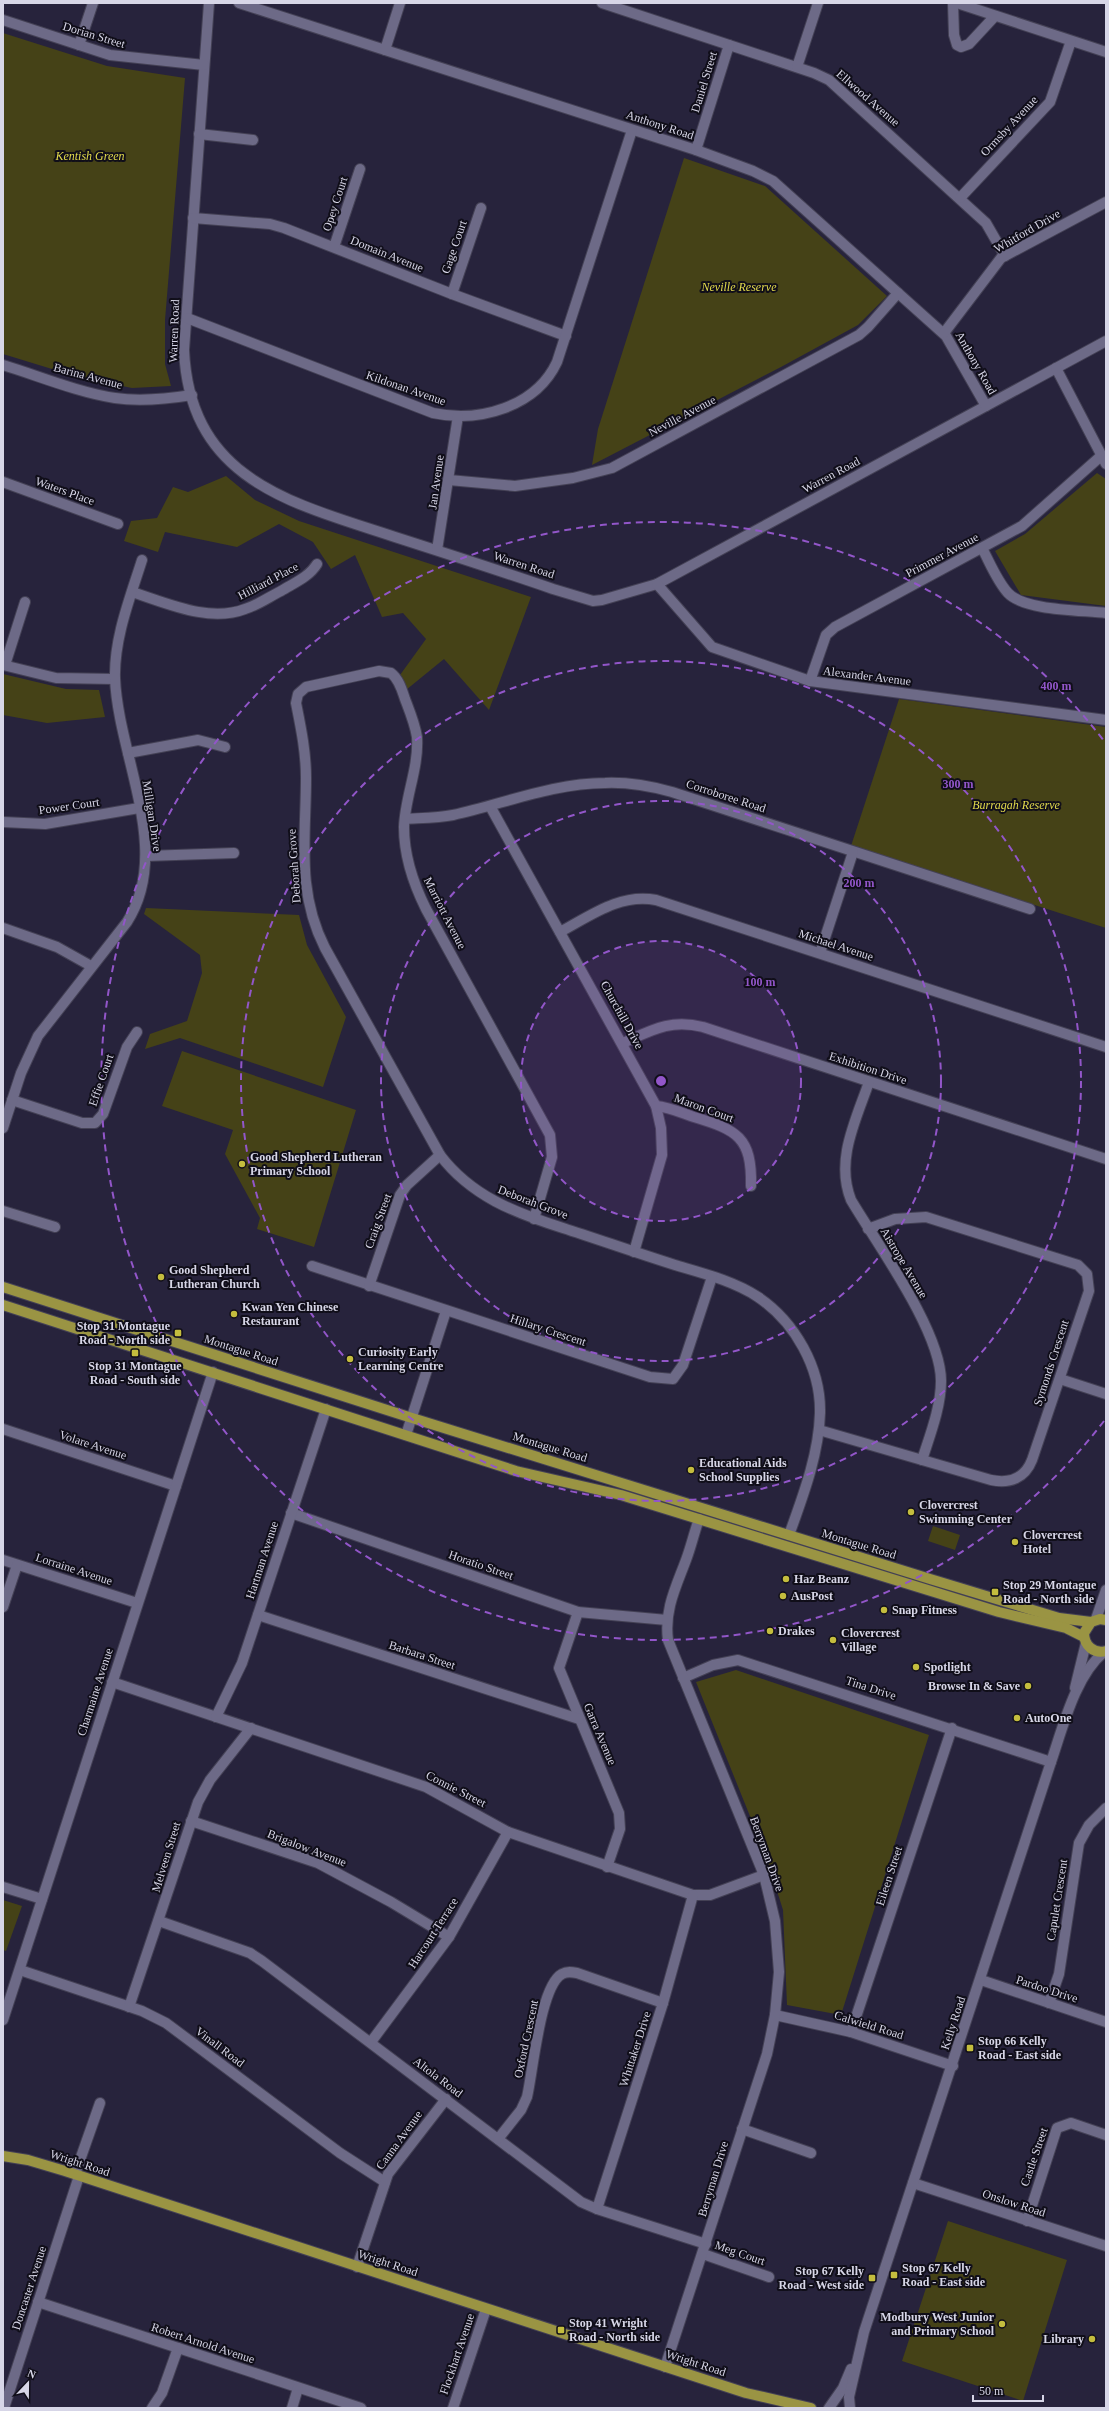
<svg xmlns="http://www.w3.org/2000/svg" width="1109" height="2411" viewBox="0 0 1109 2411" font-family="'Times New Roman',serif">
<rect width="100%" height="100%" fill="#27233c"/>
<!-- green -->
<g fill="#454217">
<path d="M 3,33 L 107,66 L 185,78 L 165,320 L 165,364 L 171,386 L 132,388 L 78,377 L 3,354 Z"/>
<path d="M 684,158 L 765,186 L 887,296 L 858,325 L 781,367 L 592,465 L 598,429 Z"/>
<path d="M 1097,473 L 1106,479 L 1106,606 L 1021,595 L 995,551 L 1025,534 Z"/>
<path d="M 226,476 L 255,500 L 299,521 L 531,597 L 489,710 L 444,659 L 406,690 L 400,675 L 426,639 L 403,613 L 382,617 L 355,555 L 331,569 L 313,542 L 279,524 L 237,547 L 165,532 L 158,552 L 124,541 L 131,521 L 157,518 L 173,487 L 188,492 Z"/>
<path d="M 3,674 L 66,689 L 99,690 L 105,717 L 47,723 L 3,715 Z"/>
<path d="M 899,699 L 1106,727 L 1106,928 L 851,846 Z"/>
<path d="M 146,908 L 299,915 L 307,945 L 346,1017 L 323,1087 L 180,1038 L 145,1049 L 150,1034 L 187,1021 L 202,973 L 200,955 L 144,914 Z"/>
<path d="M 182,1051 L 356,1110 L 314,1247 L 257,1229 L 260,1218 L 225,1154 L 233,1130 L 162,1106 Z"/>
<path d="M 933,1526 L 960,1535 L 955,1550 L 928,1541 Z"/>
<path d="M 736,1670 L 929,1735 L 841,2015 L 787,2005 L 783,1910 L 766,1856 L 696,1682 Z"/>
<path d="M 3,1900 L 22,1906 L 6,1951 L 3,1950 Z"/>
<path d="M 948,2221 L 1067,2260 L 1023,2401 L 902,2361 Z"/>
</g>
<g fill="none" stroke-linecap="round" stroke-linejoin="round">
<!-- minor casing -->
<g stroke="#444155" stroke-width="12">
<g id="minor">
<path d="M 209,3 L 184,350 C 190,481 292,503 395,537 C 448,554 501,571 553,589 L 593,601 L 602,600 L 657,584 L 1106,341"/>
<path d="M 239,3 L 696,150 L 753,171 L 773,181 L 946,336 L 986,406"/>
<path d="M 602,3 L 814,73 L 829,80 L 986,223 L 1005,256"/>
<path d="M 953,3 L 954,35 L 957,45 L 961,47 L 969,44 L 995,16"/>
<path d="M 957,3 L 1106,52"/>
<path d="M 3,20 L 110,55 L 204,65"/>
<path d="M 79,45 L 93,3"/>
<path d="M 385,50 L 400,3"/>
<path d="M 797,67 L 818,3"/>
<path d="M 199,134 L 253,140"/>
<path d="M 696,150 L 729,45"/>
<path d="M 960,198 L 1050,102 L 1071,41"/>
<path d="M 193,218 L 270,224 L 284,228 L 452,294 L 566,336"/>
<path d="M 334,247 L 360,169"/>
<path d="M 452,294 L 481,208"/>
<path d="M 187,318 L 433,413 C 479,423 536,407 557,362 L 632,130"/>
<path d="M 944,333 L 1001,258 L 1106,202"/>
<path d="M 3,365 C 39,376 77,392 115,398 C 141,402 167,399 192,395"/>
<path d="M 1056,368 L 1106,464"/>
<path d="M 449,480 L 515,486 L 573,478 L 612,468 L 859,335 L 868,327 L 898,293"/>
<path d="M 3,482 L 118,524"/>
<path d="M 982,548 C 990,563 997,581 1008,593 C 1025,611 1081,610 1106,613"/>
<path d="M 437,550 L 458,416"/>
<path d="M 657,584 L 712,647 L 810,681 L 1106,720"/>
<path d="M 132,592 C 167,603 209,623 245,609 C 258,605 269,597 281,591 C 294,583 309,577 317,564"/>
<path d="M 3,665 L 56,678 L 115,679"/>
<path d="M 5,665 L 25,602"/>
<path d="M 810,681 L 826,635 L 835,627 L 1022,526 L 1101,456"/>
<path d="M 128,753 L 198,740 L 225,747"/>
<path d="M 490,806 L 656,1106 L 661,1128 L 662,1155 L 634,1252"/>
<path d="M 405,819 C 421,818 438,818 453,815 C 503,804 554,783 605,783 C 628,782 650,786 672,792 L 1030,909"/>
<path d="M 3,822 L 45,824 L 139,808"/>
<path d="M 146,856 L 234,853"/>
<path d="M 3,928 L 57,947 L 91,966"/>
<path d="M 560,932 C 590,916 620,893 656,900 L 1106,1047"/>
<path d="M 820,953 L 853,852"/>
<path d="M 623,1043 C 652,1030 670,1019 703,1027 L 1106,1159"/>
<path d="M 869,1082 C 856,1120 835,1160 851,1200 C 877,1244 941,1331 941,1381 C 941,1407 930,1435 922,1460"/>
<path d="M 12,1100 L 82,1123 L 95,1123 L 103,1114 L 127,1047 L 137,1032"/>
<path d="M 656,1106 C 669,1107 682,1113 694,1117 C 737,1130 752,1137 751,1186"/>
<path d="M 3,1128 L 21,1073 L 38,1036 L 127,922 C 173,851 118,756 115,678 C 114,638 130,598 142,560"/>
<path d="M 3,1211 L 55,1227"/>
<path d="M 534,1219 L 552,1157 L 550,1135 L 426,909 C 413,883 404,856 404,827 C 405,797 419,768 417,737 C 415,724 410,712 405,699 C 402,690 399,679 391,673 L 379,671 L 306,687 L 298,694 L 296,703 C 301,728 306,752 306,778 C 306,838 296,891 325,948 L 440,1155 C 471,1196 515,1213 563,1228 C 600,1240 637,1253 675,1265 C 702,1273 734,1281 758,1297 C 795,1322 821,1368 820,1413 C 819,1454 803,1496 789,1535"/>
<path d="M 312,1266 L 650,1377 L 673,1379 L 683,1365 L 712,1277"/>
<path d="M 369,1286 L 400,1195 L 407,1185 L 440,1155"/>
<path d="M 1060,1379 L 1106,1394"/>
<path d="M 3,1429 L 176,1486"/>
<path d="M 819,1430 L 991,1480 C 1010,1484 1025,1478 1032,1460 L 1089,1291 L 1087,1274 L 1078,1265 L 926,1217 L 895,1219 L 868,1229"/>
<path d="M 406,1435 L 446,1311"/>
<path d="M 291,1513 L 578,1612 L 667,1620"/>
<path d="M 3,1560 L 137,1603"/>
<path d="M 3,1607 L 17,1565"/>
<path d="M 578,1612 L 559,1668 L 619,1813 L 620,1829 L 607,1867"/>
<path d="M 258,1615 L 579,1719"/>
<path d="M 1096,1619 L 1106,1590"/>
<path d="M 683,1678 L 713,1665 L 738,1660 L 1051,1762"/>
<path d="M 112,1682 L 426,1787 L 508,1832 L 693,1895 L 710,1895 L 764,1875"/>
<path d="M 1075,1688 L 1086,1643"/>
<path d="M 216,1717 L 242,1663 L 326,1409"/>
<path d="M 191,1821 L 318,1863 L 391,1902 L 449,1937"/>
<path d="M 3,1887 L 42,1899"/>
<path d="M 159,1921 L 250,1953 L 262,1961 L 581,2202 L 597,2209 L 706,2244"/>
<path d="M 20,1970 L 142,2011 L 166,2023 L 340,2153 L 385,2182"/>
<path d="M 981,1980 L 1106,2022"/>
<path d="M 1049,2003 L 1059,1974 L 1079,1843 L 1089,1825 L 1106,1808"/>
<path d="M 129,2007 L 198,1802 L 210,1780 L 251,1728"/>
<path d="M 775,2015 L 851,2032 L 953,2066"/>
<path d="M 3,2020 L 213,1372"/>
<path d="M 851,2032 L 952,1728"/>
<path d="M 371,2042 L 449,1937 L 508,1832"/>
<path d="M 742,2129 L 811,2153"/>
<path d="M 498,2139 L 521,2110 L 527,2097 C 533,2072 540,1986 562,1974 C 567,1971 572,1972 577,1973 L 663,2003"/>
<path d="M 75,2174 L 100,2103"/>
<path d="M 913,2183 L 1106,2246"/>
<path d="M 597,2209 L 663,2003 L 693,1895"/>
<path d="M 1027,2221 L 1057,2128 L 1071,2123 L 1106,2135"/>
<path d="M 703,2254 L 769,2277"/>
<path d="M 357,2267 L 388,2174 L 446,2099"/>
<path d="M 38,2302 L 361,2408"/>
<path d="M 665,2367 L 767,2054 L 775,2015 L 779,1972 L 775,1921 L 764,1875 L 668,1640 C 664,1610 676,1587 686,1560 C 691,1547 694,1533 699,1519"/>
<path d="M 4,2408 L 79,2176"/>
<path d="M 152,2408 L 162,2393 L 178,2348"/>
<path d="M 292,2408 L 298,2388"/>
<path d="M 453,2408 L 486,2309"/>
<path d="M 829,2408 L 843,2388 L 851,2369"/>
<path d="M 850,2408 L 849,2397 L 864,2332 L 1051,1762 C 1063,1727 1075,1676 1104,1652"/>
</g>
</g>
<!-- major casing -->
<g stroke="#444155" stroke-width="12">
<g id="major">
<path d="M 3,1287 L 412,1418 L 930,1579 L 1059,1618 L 1091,1622"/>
<path d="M 3,1305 L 516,1471 L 621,1495 L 999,1612 L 1066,1628 L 1084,1637"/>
<path d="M 1106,1620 L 1100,1619 L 1091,1622 L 1084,1633 C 1084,1646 1094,1654 1106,1651"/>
<path d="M 3,2156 L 28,2160 L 65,2171 L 746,2393 L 811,2408"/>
</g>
</g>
<!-- minor -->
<use href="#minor" stroke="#6d6a87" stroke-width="10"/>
<!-- major -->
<use href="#major" stroke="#9a9443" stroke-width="10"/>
</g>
<!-- distance rings -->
<circle cx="661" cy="1081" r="140" fill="#9256c9" fill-opacity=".12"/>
<g fill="none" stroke="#9256c9" stroke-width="2" stroke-dasharray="7 5">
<circle cx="661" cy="1081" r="140"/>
<circle cx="661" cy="1081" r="280"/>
<circle cx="661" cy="1081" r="420"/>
<path d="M1104 1421A559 559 0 1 1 1104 741"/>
</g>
<!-- markers -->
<g fill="#c4bd3e" stroke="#100e19" stroke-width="1.5">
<circle cx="242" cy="1164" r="4"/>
<circle cx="161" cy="1277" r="4"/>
<circle cx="234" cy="1314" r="4"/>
<rect x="174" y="1329" width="8" height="8" rx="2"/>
<rect x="131" y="1349" width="8" height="8" rx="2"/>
<circle cx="350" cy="1359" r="4"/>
<circle cx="691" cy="1470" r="4"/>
<circle cx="911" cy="1512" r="4"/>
<circle cx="1015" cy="1542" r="4"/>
<circle cx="786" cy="1579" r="4"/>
<rect x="991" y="1588" width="8" height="8" rx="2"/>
<circle cx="783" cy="1596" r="4"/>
<circle cx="884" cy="1610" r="4"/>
<circle cx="770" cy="1631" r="4"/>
<circle cx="833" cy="1640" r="4"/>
<circle cx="916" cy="1667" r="4"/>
<circle cx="1028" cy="1686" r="4"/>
<circle cx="1017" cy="1718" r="4"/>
<rect x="966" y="2044" width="8" height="8" rx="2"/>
<rect x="890" y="2271" width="8" height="8" rx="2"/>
<rect x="868" y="2274" width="8" height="8" rx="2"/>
<circle cx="1002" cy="2324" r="4"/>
<rect x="557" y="2326" width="8" height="8" rx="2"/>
<circle cx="1092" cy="2339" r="4"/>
</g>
<g text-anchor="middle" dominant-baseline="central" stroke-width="4" stroke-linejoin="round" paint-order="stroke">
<!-- street labels -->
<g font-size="12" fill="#d7d6e7" stroke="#100e19">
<text transform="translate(94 35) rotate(17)">Dorian Street</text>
<text transform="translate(704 82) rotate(-73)">Daniel Street</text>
<text transform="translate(868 98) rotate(41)">Ellwood Avenue</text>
<text transform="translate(660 125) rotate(18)">Anthony Road</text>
<text transform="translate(1009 126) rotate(-47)">Ormsby Avenue</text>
<text transform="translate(335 204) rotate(-72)">Opey Court</text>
<text transform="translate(1027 231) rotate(-30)">Whitford Drive</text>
<text transform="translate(454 247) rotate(-71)">Gage Court</text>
<text transform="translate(387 254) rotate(22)">Domain Avenue</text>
<text transform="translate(174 331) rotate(-88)">Warren Road</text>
<text transform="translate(976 363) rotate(60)">Anthony Road</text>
<text transform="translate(88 376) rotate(15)">Barina Avenue</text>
<text transform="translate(406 388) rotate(19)">Kildonan Avenue</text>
<text transform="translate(682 416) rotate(-28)">Neville Avenue</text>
<text transform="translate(831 475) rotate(-28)">Warren Road</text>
<text transform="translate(436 482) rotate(-82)">Jan Avenue</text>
<text transform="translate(65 491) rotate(20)">Waters Place</text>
<text transform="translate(942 555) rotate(-28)">Primmer Avenue</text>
<text transform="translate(524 565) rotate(18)">Warren Road</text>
<text transform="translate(268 581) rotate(-28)">Hilliard Place</text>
<text transform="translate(867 676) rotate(7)">Alexander Avenue</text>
<text transform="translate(726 796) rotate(18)">Corroboree Road</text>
<text transform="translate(69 806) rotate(-8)">Power Court</text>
<text transform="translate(152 816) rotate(81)">Milligan Drive</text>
<text transform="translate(294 866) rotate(-94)">Deborah Grove</text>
<text transform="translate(445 913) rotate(63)">Marriott Avenue</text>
<text transform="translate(836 945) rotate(18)">Michael Avenue</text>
<text transform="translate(622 1015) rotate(61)">Churchill Drive</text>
<text transform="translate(868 1068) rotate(18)">Exhibition Drive</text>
<text transform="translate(101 1080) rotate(-71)">Effie Court</text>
<text transform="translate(704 1108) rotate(20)">Maron Court</text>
<text transform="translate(533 1202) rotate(21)">Deborah Grove</text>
<text transform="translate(378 1221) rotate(-70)">Craig Street</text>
<text transform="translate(904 1263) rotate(59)">Aistrope Avenue</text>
<text transform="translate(548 1330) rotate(18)">Hillary Crescent</text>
<text transform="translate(241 1350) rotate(18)">Montague Road</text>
<text transform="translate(1051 1363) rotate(-72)">Symonds Crescent</text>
<text transform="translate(93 1445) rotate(18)">Volare Avenue</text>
<text transform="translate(550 1447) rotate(17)">Montague Road</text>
<text transform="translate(859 1544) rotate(17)">Montague Road</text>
<text transform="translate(262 1560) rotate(-72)">Hartman Avenue</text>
<text transform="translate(481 1565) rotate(19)">Horatio Street</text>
<text transform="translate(74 1569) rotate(18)">Lorraine Avenue</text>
<text transform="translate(422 1655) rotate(18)">Barbara Street</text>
<text transform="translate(871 1688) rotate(18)">Tina Drive</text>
<text transform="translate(95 1692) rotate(-72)">Charmaine Avenue</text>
<text transform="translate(600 1734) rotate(67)">Garra Avenue</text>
<text transform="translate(456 1789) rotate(27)">Connie Street</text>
<text transform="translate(307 1848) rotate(21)">Brigalow Avenue</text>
<text transform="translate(767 1854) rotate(70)">Berryman Drive</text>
<text transform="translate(166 1857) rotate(-73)">Melveen Street</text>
<text transform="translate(889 1876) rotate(-72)">Eileen Street</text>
<text transform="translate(1057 1900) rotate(-81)">Capulet Crescent</text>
<text transform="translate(433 1933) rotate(-57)">Harcourt Terrace</text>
<text transform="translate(1047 1989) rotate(18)">Pardoo Drive</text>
<text transform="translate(953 2023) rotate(-72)">Kelly Road</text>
<text transform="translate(869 2025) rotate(17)">Calwield Road</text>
<text transform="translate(526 2039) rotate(-78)">Oxford Crescent</text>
<text transform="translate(220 2047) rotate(37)">Vinall Road</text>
<text transform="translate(635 2049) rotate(-72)">Whittaker Drive</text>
<text transform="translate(438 2077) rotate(37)">Altola Road</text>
<text transform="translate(399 2140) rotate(-54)">Canna Avenue</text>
<text transform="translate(1034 2157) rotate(-71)">Castle Street</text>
<text transform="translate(80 2163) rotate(18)">Wright Road</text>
<text transform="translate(713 2179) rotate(-73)">Berryman Drive</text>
<text transform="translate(1014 2203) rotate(18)">Onslow Road</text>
<text transform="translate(740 2253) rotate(19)">Meg Court</text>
<text transform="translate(388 2263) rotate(18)">Wright Road</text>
<text transform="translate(29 2288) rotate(-72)">Doncaster Avenue</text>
<text transform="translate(203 2343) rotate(18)">Robert Arnold Avenue</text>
<text transform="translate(457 2354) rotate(-71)">Flockhart Avenue</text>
<text transform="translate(696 2363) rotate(18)">Wright Road</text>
</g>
<!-- park labels -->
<g font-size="12" font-style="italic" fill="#e3db4c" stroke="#100e19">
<text x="90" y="156">Kentish Green</text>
<text x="739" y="287">Neville Reserve</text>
<text x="1016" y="805">Burragah Reserve</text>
</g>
<!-- poi labels -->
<g font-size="12" font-weight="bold" fill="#d7d6e7" stroke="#100e19" text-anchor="start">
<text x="250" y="1157">Good Shepherd Lutheran<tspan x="250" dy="14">Primary School</tspan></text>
<text x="169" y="1270">Good Shepherd<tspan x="169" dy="14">Lutheran Church</tspan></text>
<text x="242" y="1307">Kwan Yen Chinese<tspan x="242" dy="14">Restaurant</tspan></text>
<text x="170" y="1326" text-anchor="end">Stop 31 Montague<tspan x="170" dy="14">Road - North side</tspan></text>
<text x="358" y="1352">Curiosity Early<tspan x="358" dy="14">Learning Centre</tspan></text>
<text x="135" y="1366" text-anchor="middle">Stop 31 Montague<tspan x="135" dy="14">Road - South side</tspan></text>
<text x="699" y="1463">Educational Aids<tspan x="699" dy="14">School Supplies</tspan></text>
<text x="919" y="1505">Clovercrest<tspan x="919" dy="14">Swimming Center</tspan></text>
<text x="1023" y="1535">Clovercrest<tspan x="1023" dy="14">Hotel</tspan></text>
<text x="794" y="1579">Haz Beanz</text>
<text x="1003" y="1585">Stop 29 Montague<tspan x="1003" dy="14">Road - North side</tspan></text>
<text x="791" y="1596">AusPost</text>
<text x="892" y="1610">Snap Fitness</text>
<text x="778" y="1631">Drakes</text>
<text x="841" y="1633">Clovercrest<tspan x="841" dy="14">Village</tspan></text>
<text x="924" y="1667">Spotlight</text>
<text x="1020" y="1686" text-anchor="end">Browse In &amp; Save</text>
<text x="1025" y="1718">AutoOne</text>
<text x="978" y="2041">Stop 66 Kelly<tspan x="978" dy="14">Road - East side</tspan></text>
<text x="902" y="2268">Stop 67 Kelly<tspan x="902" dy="14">Road - East side</tspan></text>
<text x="864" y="2271" text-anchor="end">Stop 67 Kelly<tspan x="864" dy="14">Road - West side</tspan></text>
<text x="994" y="2317" text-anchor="end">Modbury West Junior<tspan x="994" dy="14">and Primary School</tspan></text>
<text x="569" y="2323">Stop 41 Wright<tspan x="569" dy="14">Road - North side</tspan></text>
<text x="1084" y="2339" text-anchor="end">Library</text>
</g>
</g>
<circle cx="661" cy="1081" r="6" fill="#9256c9" stroke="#100e19" stroke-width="2"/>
<g font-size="12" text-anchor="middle" font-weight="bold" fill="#9256c9" stroke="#100e19" stroke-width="4" stroke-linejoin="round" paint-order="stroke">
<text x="1056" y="690">400 m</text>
<text x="958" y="788">300 m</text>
<text x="859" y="887">200 m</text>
<text x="760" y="986">100 m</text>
</g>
<!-- border -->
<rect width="1109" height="2411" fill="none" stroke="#d7d6e7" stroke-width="8"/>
<!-- north arrow -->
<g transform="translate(28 2383) rotate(22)" stroke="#100e19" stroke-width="3" paint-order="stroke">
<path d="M0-3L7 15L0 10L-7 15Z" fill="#d7d6e7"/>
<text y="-6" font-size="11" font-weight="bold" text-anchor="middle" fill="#d7d6e7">N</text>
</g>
<!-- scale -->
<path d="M973 2395v6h70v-6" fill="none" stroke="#d7d6e7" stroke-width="2"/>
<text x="979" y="2395" font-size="12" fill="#d7d6e7" stroke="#100e19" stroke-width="3" paint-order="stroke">50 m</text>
</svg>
